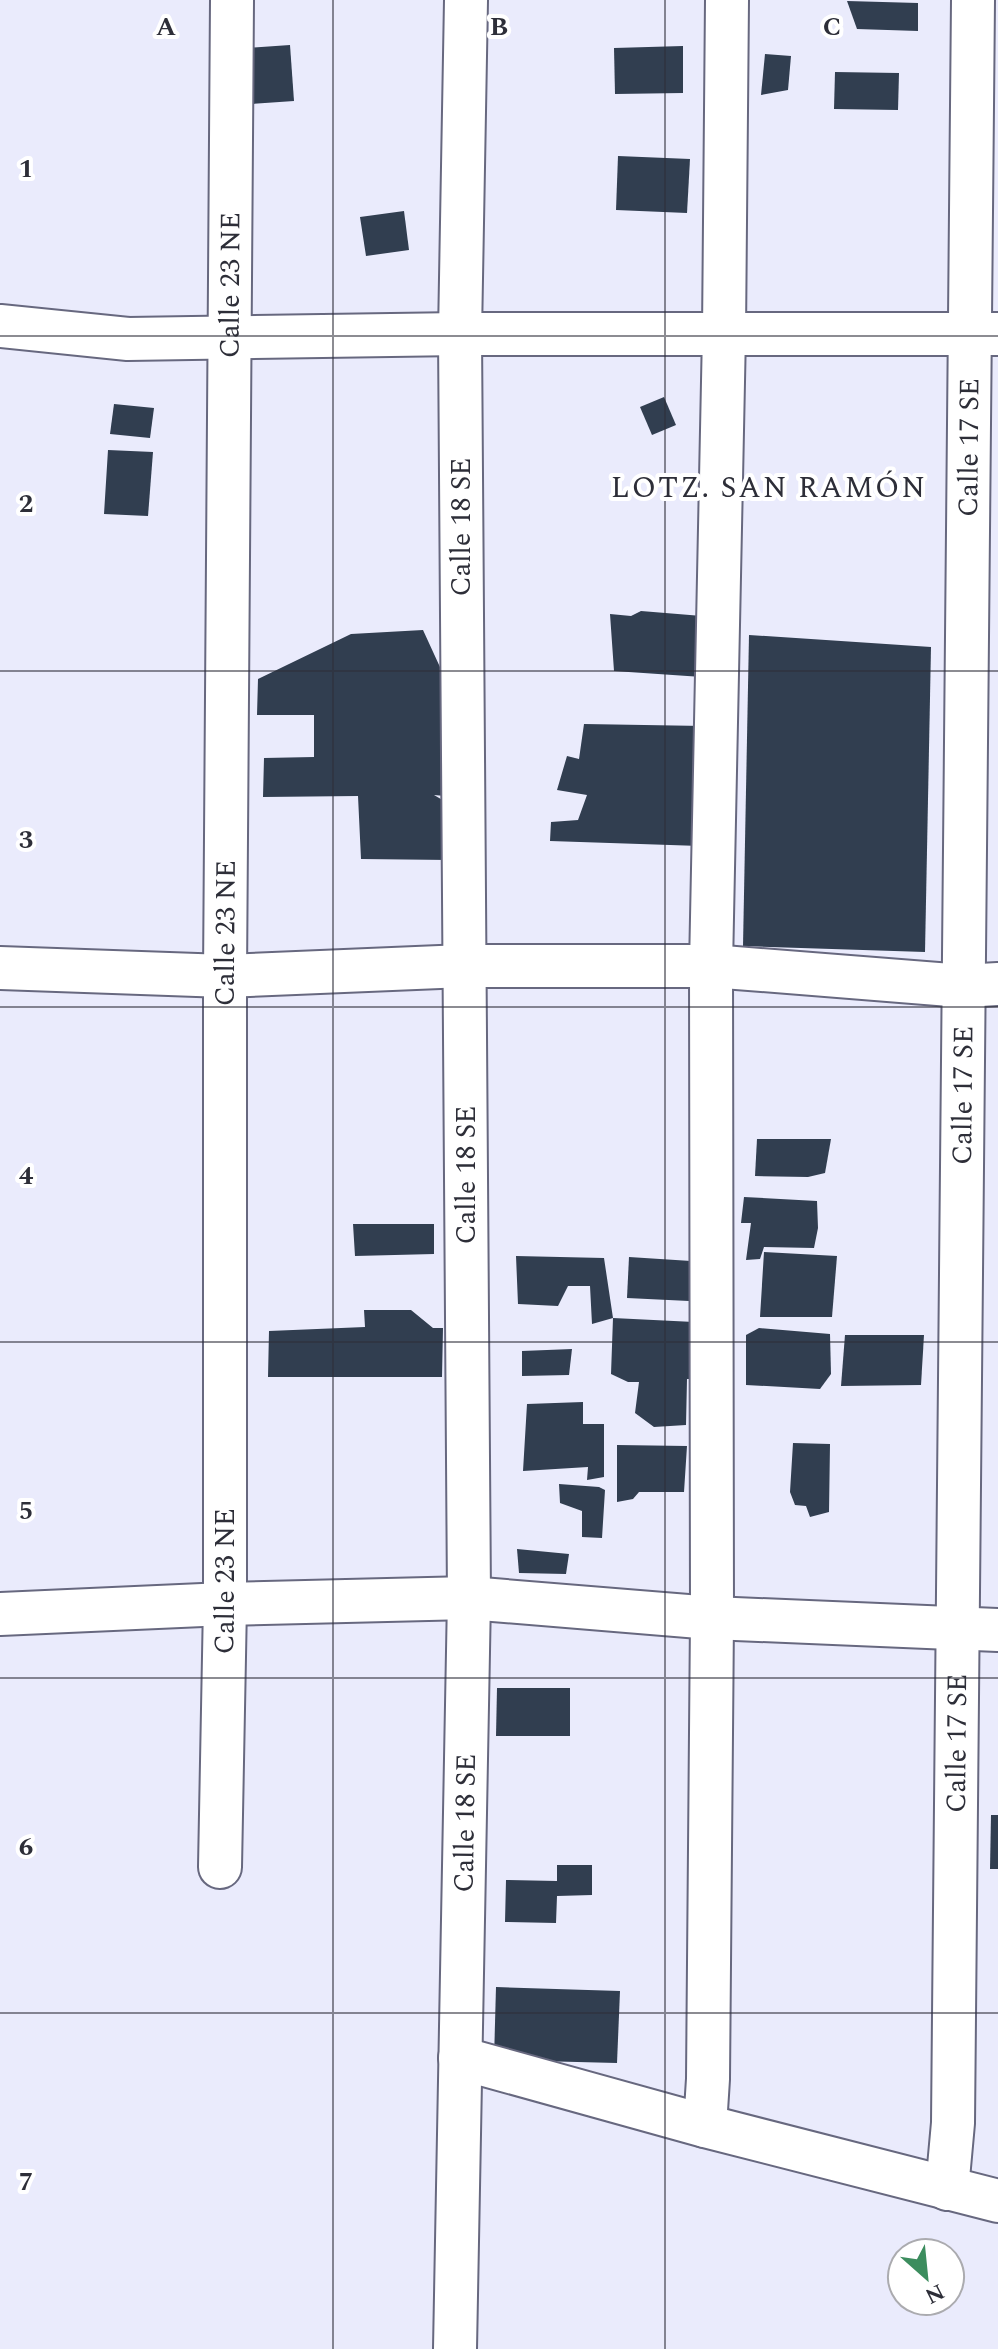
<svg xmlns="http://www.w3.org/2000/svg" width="998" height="2349" viewBox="0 0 998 2349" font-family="Spectral,serif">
<rect width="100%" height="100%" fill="#eaebfc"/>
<!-- building -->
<g fill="#313e50">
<path d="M 847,1 L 918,3 L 918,31 L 857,29 Z"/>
<path d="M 290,45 L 294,101 L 251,104 L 247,48 Z"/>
<path d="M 683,46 L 683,93 L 615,94 L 614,48 Z"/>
<path d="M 765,54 L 791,56 L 788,90 L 761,95 Z"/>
<path d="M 835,72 L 899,73 L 898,110 L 834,109 Z"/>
<path d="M 618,156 L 690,159 L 687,213 L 616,210 Z"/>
<path d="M 404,211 L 409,250 L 366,256 L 360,217 Z"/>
<path d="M 664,397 L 676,425 L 652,435 L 640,407 Z"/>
<path d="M 114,404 L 154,408 L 150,438 L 110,434 Z"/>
<path d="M 108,450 L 153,452 L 148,516 L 104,514 Z"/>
<path d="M 641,611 L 702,616 L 702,677 L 614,671 L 610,614 L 631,616 Z"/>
<path d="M 423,630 L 445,678 L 445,796 L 434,795 L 451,805 L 449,860 L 361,859 L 358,796 L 263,797 L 264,758 L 314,757 L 314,715 L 257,715 L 258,679 L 351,634 Z"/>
<path d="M 749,635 L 931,647 L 925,952 L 743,946 Z"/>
<path d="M 584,724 L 704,726 L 700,846 L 550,841 L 551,822 L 578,820 L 587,795 L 557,790 L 567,756 L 579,759 Z"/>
<path d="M 757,1139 L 831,1139 L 825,1173 L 808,1177 L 755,1176 Z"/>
<path d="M 744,1197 L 817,1201 L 818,1228 L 814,1248 L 764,1247 L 760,1259 L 746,1260 L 751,1223 L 741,1223 Z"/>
<path d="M 353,1224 L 434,1224 L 434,1254 L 355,1256 Z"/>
<path d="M 764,1252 L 837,1256 L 832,1317 L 760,1317 Z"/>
<path d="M 516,1256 L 604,1258 L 613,1318 L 592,1324 L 590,1286 L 568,1286 L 558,1306 L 518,1304 Z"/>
<path d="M 629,1257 L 691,1261 L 689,1301 L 627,1298 Z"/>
<path d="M 364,1310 L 411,1310 L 433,1328 L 443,1328 L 442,1377 L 268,1377 L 269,1331 L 365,1327 Z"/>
<path d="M 613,1318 L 694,1322 L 693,1379 L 687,1379 L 686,1425 L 654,1427 L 635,1413 L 639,1382 L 628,1382 L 611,1374 Z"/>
<path d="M 759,1328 L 830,1334 L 831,1374 L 820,1389 L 746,1385 L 746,1335 Z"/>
<path d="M 845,1335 L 924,1335 L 921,1385 L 841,1386 Z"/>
<path d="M 572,1349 L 569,1375 L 522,1376 L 522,1351 Z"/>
<path d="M 583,1402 L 583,1424 L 604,1424 L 604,1477 L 587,1480 L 588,1467 L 523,1471 L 527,1404 Z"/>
<path d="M 793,1443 L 830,1444 L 829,1512 L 810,1517 L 806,1506 L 795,1505 L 790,1492 Z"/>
<path d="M 617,1445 L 687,1446 L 684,1492 L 639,1492 L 633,1499 L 617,1502 Z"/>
<path d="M 559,1484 L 599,1487 L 605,1490 L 602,1538 L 582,1537 L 582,1511 L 560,1503 Z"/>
<path d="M 517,1549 L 569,1554 L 566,1574 L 519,1573 Z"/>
<path d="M 497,1688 L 570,1688 L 570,1736 L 496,1736 Z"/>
<path d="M 991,1815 L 998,1815 L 998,1869 L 990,1869 Z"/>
<path d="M 557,1865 L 592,1865 L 592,1895 L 557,1896 L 556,1923 L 505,1922 L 506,1880 L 557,1881 Z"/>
<path d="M 496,1987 L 620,1991 L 617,2063 L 494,2060 Z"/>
</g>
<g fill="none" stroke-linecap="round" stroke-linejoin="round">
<!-- street casing -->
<g stroke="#67687f" stroke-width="46">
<g id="street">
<path d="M 0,326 L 128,339 L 460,334 L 998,334"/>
<path d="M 0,968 L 225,976 L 464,966 L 711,966 L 963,986 L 998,984"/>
<path d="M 0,1614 L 225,1604 L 469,1598 L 712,1618 L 998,1630"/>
<path id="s1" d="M 220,1867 L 225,1604 L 225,976 L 232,0"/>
<path d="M 460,2058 L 705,2126 L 998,2201"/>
<path d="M 705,2126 L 708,2079 L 712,1618 L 711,966 L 724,333 L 727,0"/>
<path id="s2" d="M 947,2189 L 953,2123 L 973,0"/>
<path id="s3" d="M 455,2349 L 469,1598 L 460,334 L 466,0"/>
</g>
</g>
<!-- street -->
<use href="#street" stroke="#fff" stroke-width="42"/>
</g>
<!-- grid -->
<path fill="none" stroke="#2d2e38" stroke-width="2" stroke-opacity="0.55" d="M 333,0 L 333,2349M 665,0 L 665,2349M 0,336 L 998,336M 0,671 L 998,671M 0,1007 L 998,1007M 0,1342 L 998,1342M 0,1678 L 998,1678M 0,2013 L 998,2013"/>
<g text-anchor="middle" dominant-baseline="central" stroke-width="8" stroke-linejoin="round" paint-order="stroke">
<!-- street labels -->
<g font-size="28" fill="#2d2e38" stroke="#fff">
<text stroke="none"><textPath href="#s1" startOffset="1582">Calle 23 NE</textPath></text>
<text stroke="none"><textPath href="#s2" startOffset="1742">Calle 17 SE</textPath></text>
<text transform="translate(461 527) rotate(-90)">Calle 18 SE</text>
<text stroke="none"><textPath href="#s1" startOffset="934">Calle 23 NE</textPath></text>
<text stroke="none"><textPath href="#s2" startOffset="1094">Calle 17 SE</textPath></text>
<text transform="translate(466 1175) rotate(-90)">Calle 18 SE</text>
<text stroke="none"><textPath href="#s1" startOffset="286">Calle 23 NE</textPath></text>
<text stroke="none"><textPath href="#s2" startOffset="446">Calle 17 SE</textPath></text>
<text stroke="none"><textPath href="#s3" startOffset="526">Calle 18 SE</textPath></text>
</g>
<!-- neighbourhood labels -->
<g font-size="30" letter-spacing="2" fill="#2d2e38" stroke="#fff">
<text x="769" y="488">LOTZ. SAN RAMÓN</text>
</g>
</g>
<g font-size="26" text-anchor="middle" font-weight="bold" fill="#2d2e38" stroke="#fff" stroke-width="8" stroke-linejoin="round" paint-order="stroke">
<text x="166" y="35">A</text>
<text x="499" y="35">B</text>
<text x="832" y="35">C</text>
<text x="26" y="177">1</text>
<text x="26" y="512">2</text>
<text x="26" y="848">3</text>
<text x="26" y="1184">4</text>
<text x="26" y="1519">5</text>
<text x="26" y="1855">6</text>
<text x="26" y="2190">7</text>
</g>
<!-- north arrow -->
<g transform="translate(926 2277) rotate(153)"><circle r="38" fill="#ffffff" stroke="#ababaf" stroke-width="2"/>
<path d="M0-6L14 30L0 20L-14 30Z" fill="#3c8d5e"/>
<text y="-12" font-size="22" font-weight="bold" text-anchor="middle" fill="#2d2e38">N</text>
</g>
</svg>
